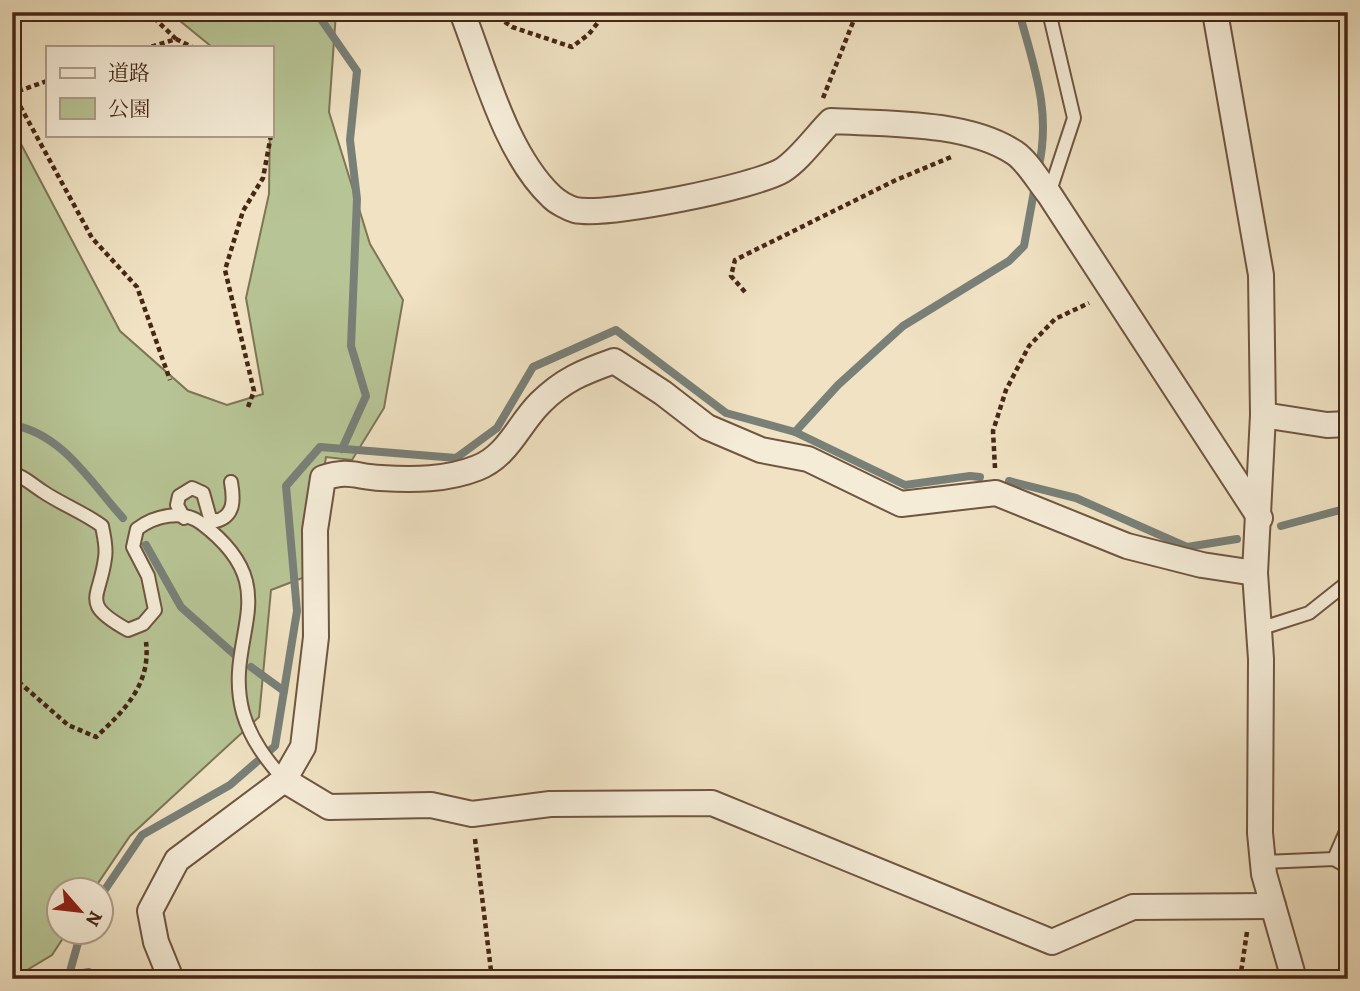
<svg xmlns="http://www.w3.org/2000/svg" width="1360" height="991" viewBox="0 0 1360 991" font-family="Alegreya,'Noto Serif JP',serif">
<rect width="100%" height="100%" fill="#f0e2c3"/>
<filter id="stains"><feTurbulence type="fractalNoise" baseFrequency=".00286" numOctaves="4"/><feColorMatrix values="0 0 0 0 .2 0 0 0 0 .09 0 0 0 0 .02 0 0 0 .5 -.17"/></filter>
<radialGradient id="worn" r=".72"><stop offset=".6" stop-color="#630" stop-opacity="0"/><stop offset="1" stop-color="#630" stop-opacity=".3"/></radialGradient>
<!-- green -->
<path fill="#b7c495" stroke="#7e7555" stroke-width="2" d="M 169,12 L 336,12 L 329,112 L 370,244 L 403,300 L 384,408 L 352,460 L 326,457 L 305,577 L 271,590 L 259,717 L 130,836 L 94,889 L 60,890 L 60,932 L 67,932 L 52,955 L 12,979 L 12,127 L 120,331 L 188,391 L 227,405 L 263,394 L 246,298 L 269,194 L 271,47 L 212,47 Z"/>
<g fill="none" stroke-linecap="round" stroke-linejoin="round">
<!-- stream -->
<g stroke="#798078" stroke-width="8">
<path d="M 316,12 L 357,71 L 350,140 L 357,199 L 351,346 L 366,396 L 342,449"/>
<path d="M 1019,12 C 1034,67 1052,112 1038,170"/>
<path d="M 12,425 C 62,433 91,483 123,518"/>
<path d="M 795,432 L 905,485 L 970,476 L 980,477"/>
<path d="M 1009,481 L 1076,498 L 1187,547 L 1237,539"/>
<path d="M 1281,526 L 1348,508"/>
<path d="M 146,545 L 181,607 L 235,655"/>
<path d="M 251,667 L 284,691"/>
<path d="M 102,894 L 142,835 L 230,785 L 275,746 L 297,611 L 286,486 L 320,447 L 456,458 L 497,428 L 533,367 L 616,330 L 726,413 L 795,432 L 838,385 L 903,326 L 1009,261 L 1024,246 L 1035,186"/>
<path d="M 69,975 L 81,932"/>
<path d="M 45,979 L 89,972 L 104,979"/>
</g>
<!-- service casing -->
<g stroke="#705540" stroke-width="16">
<g id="service">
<path d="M 1049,12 L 1074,118 L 1049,194"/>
<path d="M 12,473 C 25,477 31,484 42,491 C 61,504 83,512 102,526 C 104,537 107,547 105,558 C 100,599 79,603 128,630 L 143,624 L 155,610 L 148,576 L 133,547 L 137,529 C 154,516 182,509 201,523 C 290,590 222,635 243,713 C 251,740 266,759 284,780"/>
<path d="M 184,518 L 177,505 L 179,496 L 192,488 L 203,493 L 210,518 L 216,521 C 235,516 234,499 231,482"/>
<path d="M 1259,629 L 1309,613 L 1348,582"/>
<path d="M 1348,772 L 1348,774"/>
<path d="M 1334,859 L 1348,827"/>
<path d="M 1263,862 L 1334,859 L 1348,867"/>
</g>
</g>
<!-- minor casing -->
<g stroke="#705540" stroke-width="28">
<g id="minor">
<path d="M 462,12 C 485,71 506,154 552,197 C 557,202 568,208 575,210 C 606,217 755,187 783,170 C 800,159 816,136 831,121 C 887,124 967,121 1015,153 C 1028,162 1039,182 1049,194 L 1260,518"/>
<path d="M 1215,12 L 1261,275 L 1263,415 L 1255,573 L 1261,659 L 1260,833 L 1264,874 L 1294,979"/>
<path d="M 1263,415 L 1327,425 L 1348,424"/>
<path d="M 284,780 L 329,807 L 431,805 L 472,814 L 550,804 L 712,803 L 1052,942 L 1133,907 L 1273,906"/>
<path d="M 171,979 L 156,942 L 150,911 L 177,860 L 284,780 L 303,747 L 316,637 L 315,530 L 323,478 C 351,469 355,477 381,478 C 413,480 447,480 477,468 C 508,456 518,425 540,403 C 563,380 583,372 614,361 L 663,393 L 707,427 L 761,450 L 808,459 L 901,504 L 996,493 L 1127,546 L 1202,565 L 1255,573"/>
</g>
</g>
<!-- path -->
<g stroke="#462615" stroke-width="4.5" stroke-dasharray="5 3.5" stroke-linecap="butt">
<path d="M 148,12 L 176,39 L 150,47"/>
<path d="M 491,12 L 512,27 L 572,47 L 589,34 L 606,12"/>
<path d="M 176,39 L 192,47"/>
<path d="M 47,81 L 13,93 L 92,238 L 137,287 L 170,380"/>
<path d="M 823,98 L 857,12"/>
<path d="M 745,292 L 731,276 L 735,260 L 896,180 L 951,157"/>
<path d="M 248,407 L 254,391 L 225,270 L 243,211 L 263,178 L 271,135"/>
<path d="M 995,468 L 993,431 L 1006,390 L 1029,346 L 1055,319 L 1089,303"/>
<path d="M 12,676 L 68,725 L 96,737 C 125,710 151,684 146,642"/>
<path d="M 475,839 L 492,979"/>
<path d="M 1240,979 L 1247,932"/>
</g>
<!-- service -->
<use href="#service" stroke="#f5ecd8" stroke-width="12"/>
<!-- minor -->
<use href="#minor" stroke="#f5ecd8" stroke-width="24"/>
</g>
<!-- margin -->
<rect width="1360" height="991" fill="none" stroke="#f0e2c3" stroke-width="42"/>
<rect x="14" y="14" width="1332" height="963" fill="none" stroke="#462615" stroke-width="3.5"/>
<rect x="21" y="21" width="1318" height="949" fill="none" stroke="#462615" stroke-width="2"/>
<!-- legend -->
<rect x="46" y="46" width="228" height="91" fill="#f5ecd8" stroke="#af9d8a" stroke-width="2"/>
<rect x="60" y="68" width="35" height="10" fill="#f5ecd8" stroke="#af9d8a" stroke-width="2"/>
<text x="108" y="80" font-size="21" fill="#462615">道路</text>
<rect x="60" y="98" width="35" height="21" fill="#b7c495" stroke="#af9d8a" stroke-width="2"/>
<text x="108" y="116" font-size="21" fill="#462615">公園</text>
<!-- north arrow -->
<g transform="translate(80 911) rotate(118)"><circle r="33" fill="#f5ecd8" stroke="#af9d8a" stroke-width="2"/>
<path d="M0-5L12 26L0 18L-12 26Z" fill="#8f2418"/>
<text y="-10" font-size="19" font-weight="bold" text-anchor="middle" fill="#462615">N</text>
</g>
<rect width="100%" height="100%" filter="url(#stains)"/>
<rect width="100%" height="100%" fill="url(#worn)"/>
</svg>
